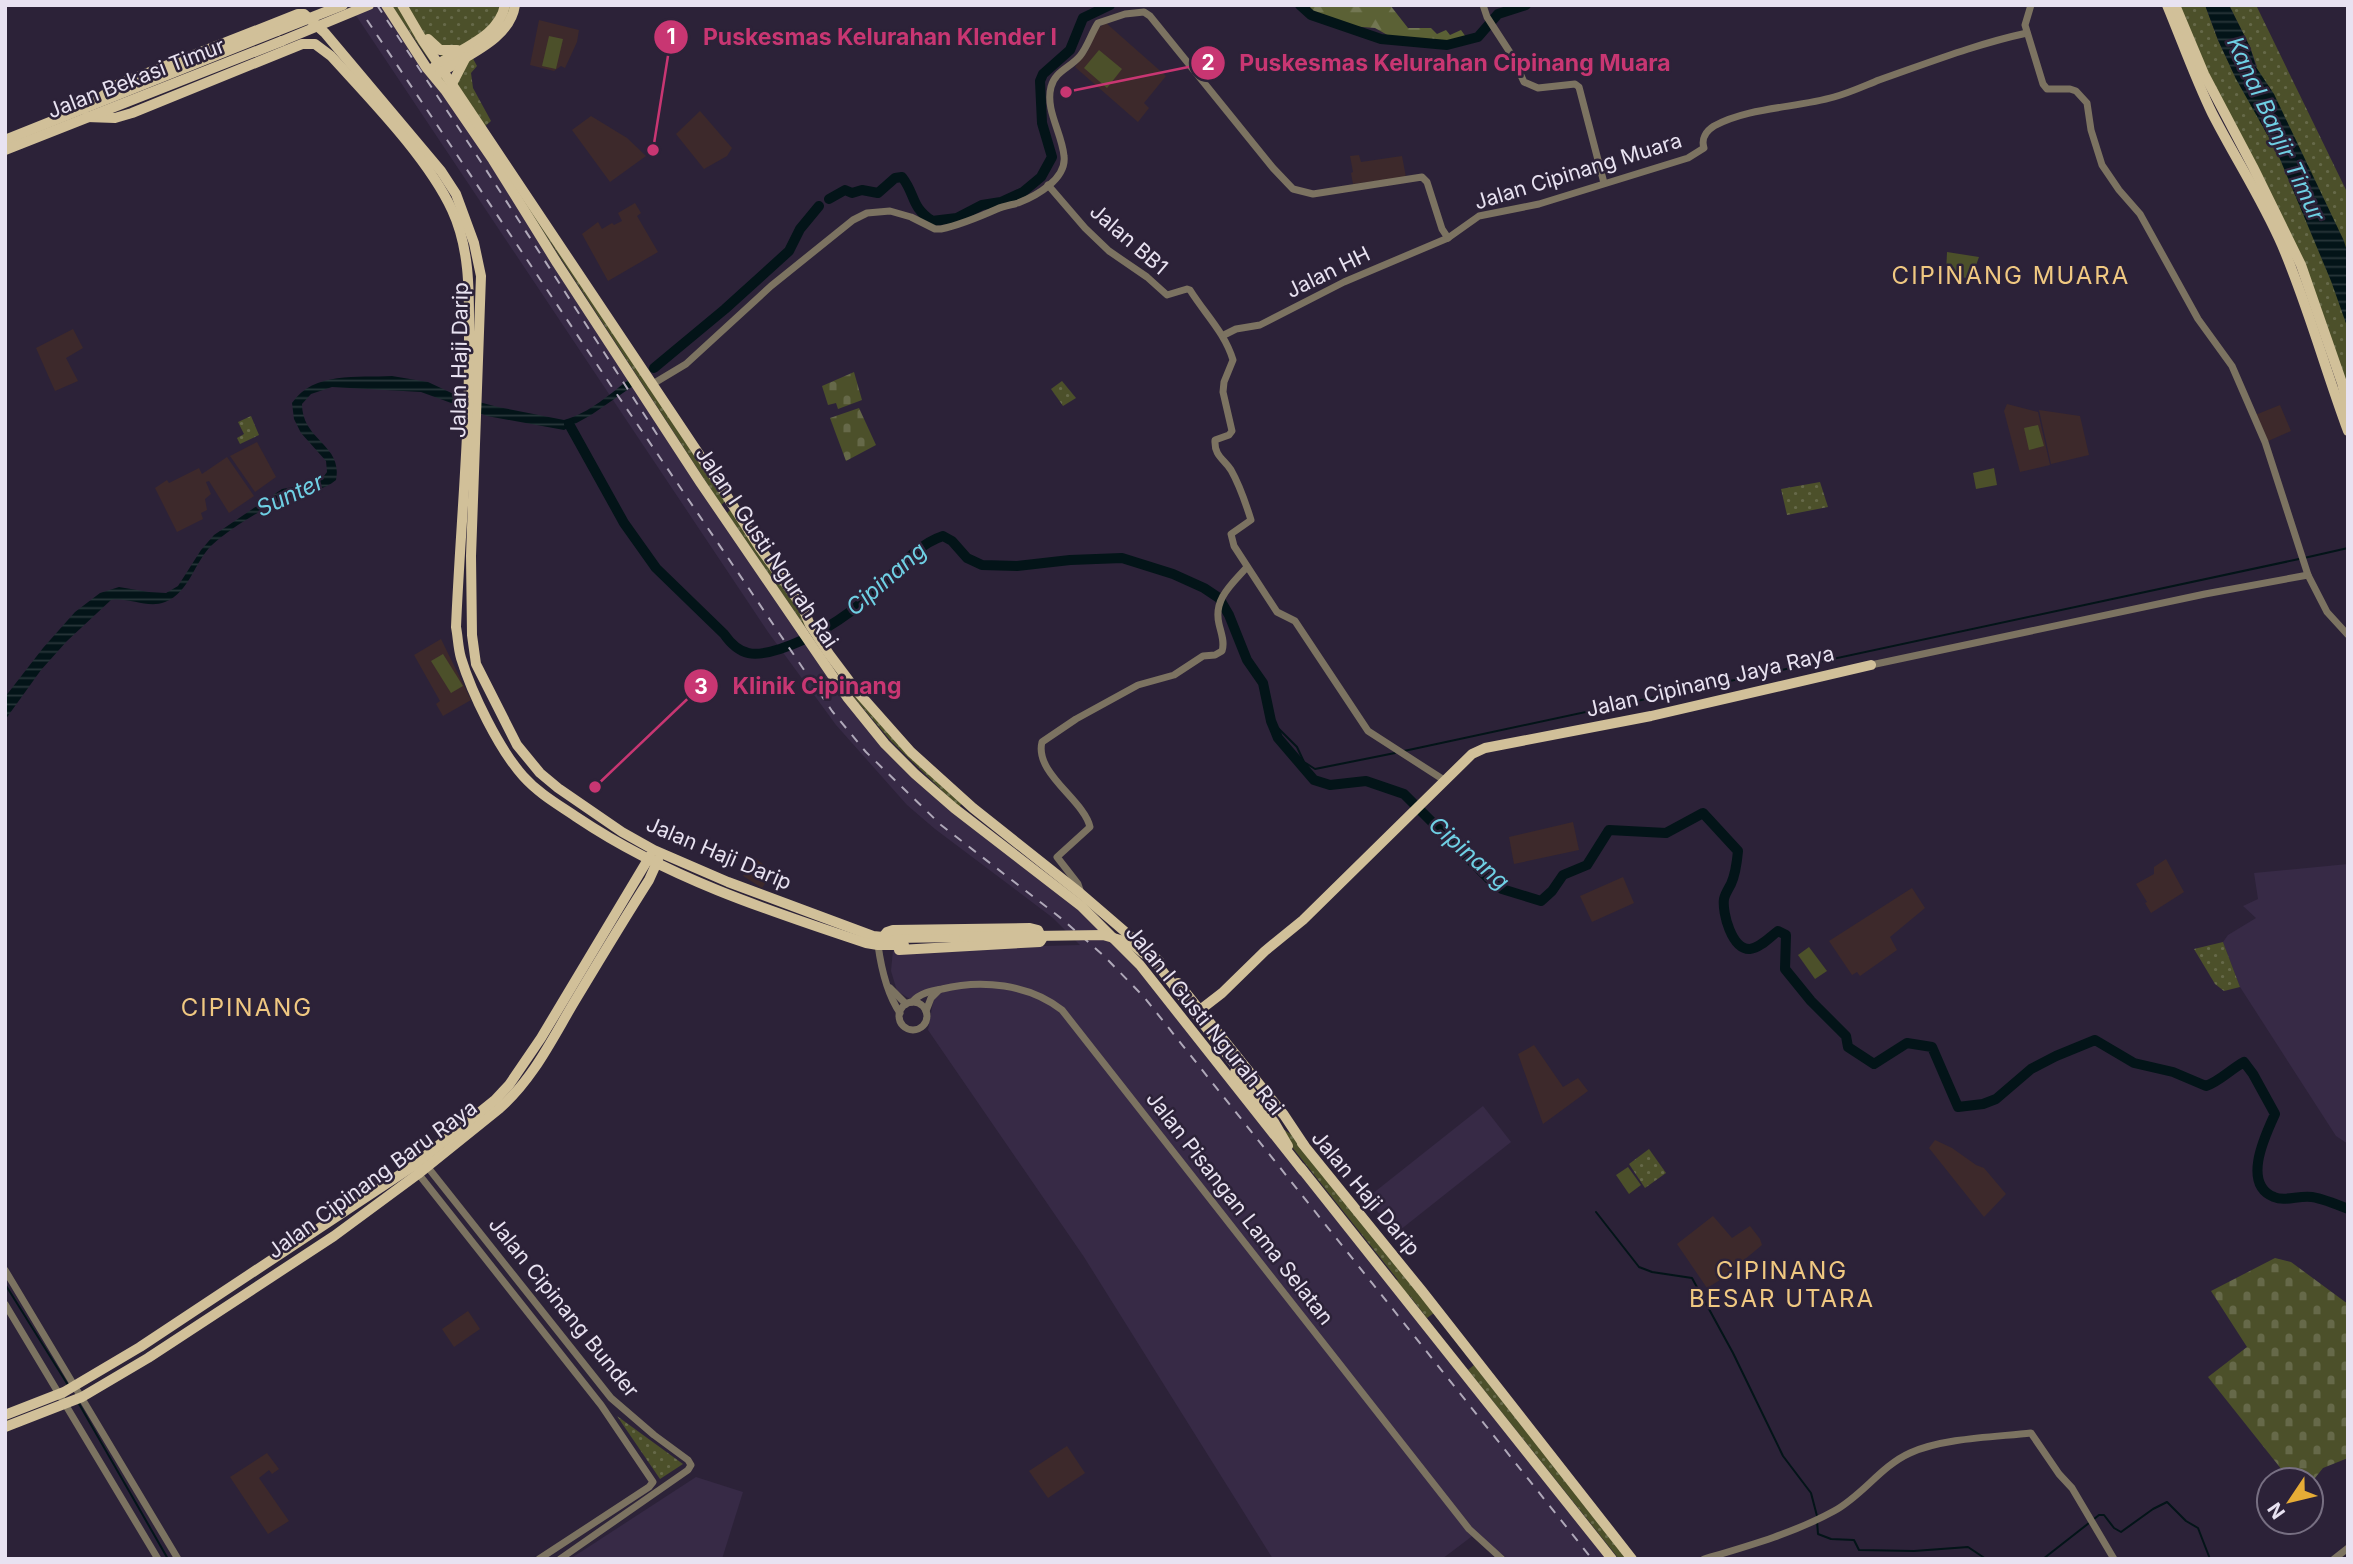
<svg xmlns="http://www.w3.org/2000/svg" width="2353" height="1564" viewBox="0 0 2353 1564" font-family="Inter,sans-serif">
<defs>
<pattern id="grass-dots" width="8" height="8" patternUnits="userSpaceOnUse" patternTransform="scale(1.75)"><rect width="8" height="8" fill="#4c502a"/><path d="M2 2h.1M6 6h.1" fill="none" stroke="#666949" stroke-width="1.8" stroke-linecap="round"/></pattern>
<pattern id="forest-firs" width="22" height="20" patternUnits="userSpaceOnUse" patternTransform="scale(1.75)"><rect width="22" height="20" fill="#5b6135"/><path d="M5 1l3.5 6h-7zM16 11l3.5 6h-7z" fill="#737753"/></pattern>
<pattern id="cemetery-stones" width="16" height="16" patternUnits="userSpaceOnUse" patternTransform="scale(1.75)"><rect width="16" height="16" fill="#4c502a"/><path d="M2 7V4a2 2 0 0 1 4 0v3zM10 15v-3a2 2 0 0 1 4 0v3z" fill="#666949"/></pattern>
<pattern id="water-rules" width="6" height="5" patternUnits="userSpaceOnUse" patternTransform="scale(1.75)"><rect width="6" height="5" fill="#031418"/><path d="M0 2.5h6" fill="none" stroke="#28363a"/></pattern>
</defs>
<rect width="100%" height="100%" fill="#2c2238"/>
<!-- built -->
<g fill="#372a46">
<path d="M 349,5 L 386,5 L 804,633 L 897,757 L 1102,925 L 1610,1559 L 1508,1559 L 1475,1534 L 1442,1559 L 1273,1559 L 1084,1257 L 928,1030 L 935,991 L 910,999 L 897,991 L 891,971 L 893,950 L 1080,945 L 1053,918 L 935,829 L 907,805 L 836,725 L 768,632 Z"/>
<path d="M 2348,864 L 2348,1144 L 2336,1136 L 2240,987 L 2223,942 L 2228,935 L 2256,918 L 2243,906 L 2258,899 L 2254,873 Z"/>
<path d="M 1483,1106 L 1511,1142 L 1395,1234 L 1367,1198 Z"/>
<path d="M 696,1477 L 743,1492 L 722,1559 L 570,1559 Z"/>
</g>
<!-- education -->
<g fill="#3d292b">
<path d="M 539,20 L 579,30 L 577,42 L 565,68 L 561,66 L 554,71 L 530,65 Z"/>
<path d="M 1106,23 L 1166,76 L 1144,103 L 1149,108 L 1138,122 L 1075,67 L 1089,49 L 1097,29 Z"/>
<path d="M 700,111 L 732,148 L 727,156 L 704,169 L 676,134 Z"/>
<path d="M 591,116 L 627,138 L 646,156 L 610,182 L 572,130 Z"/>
<path d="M 1359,155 L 1361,162 L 1402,156 L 1406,177 L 1353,184 L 1351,173 L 1353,172 L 1350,156 Z"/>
<path d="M 635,203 L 641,213 L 637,216 L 658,252 L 608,281 L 582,234 L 598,222 L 602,229 L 612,223 L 614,225 L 622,221 L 618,213 Z"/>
<path d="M 73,329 L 83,348 L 66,358 L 78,381 L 55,391 L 36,348 Z"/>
<path d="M 2007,404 L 2038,412 L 2050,465 L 2020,472 L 2004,411 Z"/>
<path d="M 2280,405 L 2291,431 L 2266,442 L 2255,415 Z"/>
<path d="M 2039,410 L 2080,416 L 2089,455 L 2051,464 Z"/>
<path d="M 257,442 L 276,477 L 255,492 L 230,456 Z"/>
<path d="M 227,457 L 254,496 L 229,513 L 209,481 L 206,482 L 211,494 L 205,499 L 207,510 L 201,513 L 203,519 L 177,532 L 155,488 L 167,480 L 169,483 L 199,468 L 202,474 Z"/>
<path d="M 441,639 L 471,700 L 443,716 L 436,704 L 440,701 L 414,655 Z"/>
<path d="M 1573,822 L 1579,850 L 1514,864 L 1509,837 Z"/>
<path d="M 755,858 L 773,872 L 762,888 L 743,876 Z"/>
<path d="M 2166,859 L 2184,892 L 2151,913 L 2145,903 L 2147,902 L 2136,884 L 2154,874 L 2154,867 Z"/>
<path d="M 1623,877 L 1634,903 L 1592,922 L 1580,896 Z"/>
<path d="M 1912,888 L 1925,908 L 1890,937 L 1897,950 L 1860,976 L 1857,972 L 1852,975 L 1829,941 Z"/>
<path d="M 1534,1045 L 1563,1087 L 1578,1078 L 1588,1091 L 1543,1124 L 1518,1054 Z"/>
<path d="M 1935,1140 L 1952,1148 L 1976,1165 L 1984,1168 L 2006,1194 L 1984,1217 L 1929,1148 Z"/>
<path d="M 1713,1216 L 1732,1238 L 1750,1226 L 1760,1239 L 1762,1245 L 1720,1280 L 1707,1288 L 1677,1244 Z"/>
<path d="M 468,1311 L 480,1329 L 454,1347 L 442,1329 Z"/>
<path d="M 1067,1446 L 1085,1473 L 1048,1498 L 1029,1471 Z"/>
<path d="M 267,1453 L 279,1469 L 272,1474 L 269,1470 L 259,1478 L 289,1521 L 268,1534 L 230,1477 Z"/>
</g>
<!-- grass -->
<g fill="url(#grass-dots)">
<path d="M 391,5 L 515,5 L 514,11 L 470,53 L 477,66 L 471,73 L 473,88 L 491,121 L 482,129 L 481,139 L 438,74 L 452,83 L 455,74 L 433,46 L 434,67 Z"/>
<path d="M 2175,5 L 2205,5 L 2218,40 L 2236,78 L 2257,67 L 2250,47 L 2229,5 L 2256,5 L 2348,194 L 2348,408 L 2303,276 Z"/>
<path d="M 524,191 L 728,499 L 721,505 L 519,194 Z"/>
<path d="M 1062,381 L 1076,398 L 1063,406 L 1051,389 Z"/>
<path d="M 251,416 L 259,435 L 240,444 L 237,438 L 244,434 L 238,422 Z"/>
<path d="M 1820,482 L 1828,507 L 1787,515 L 1781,489 Z"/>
<path d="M 730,510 L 734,511 L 856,690 L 964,801 L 959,807 L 891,741 L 852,695 L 727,513 Z"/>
<path d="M 2223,942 L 2240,987 L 2224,991 L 2215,984 L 2194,949 Z"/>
<path d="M 1280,1127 L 1295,1137 L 1434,1313 L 1427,1318 L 1409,1295 L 1410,1304 L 1389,1278 L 1398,1280 L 1292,1147 Z"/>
<path d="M 1649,1149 L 1666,1173 L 1645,1188 L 1629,1164 Z"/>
<path d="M 1474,1365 L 1627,1559 L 1619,1559 L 1468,1370 Z"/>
<path d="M 617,1416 L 683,1464 L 660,1479 Z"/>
</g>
<!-- forest -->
<path fill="url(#forest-firs)" d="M 1311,5 L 1390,5 L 1408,28 L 1431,28 L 1437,34 L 1446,30 L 1450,35 L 1461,30 L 1466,37 L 1447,44 L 1398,41 L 1375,28 L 1349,26 L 1315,14 L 1309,6 Z"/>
<!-- cemetery -->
<g fill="url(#cemetery-stones)">
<path d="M 854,372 L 862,400 L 838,409 L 836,403 L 828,405 L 822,386 Z"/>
<path d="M 859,408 L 876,445 L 846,461 L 830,418 Z"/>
<path d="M 2275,1258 L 2291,1262 L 2348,1304 L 2348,1458 L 2323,1468 L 2311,1483 L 2311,1480 L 2290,1480 L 2208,1377 L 2247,1347 L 2211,1291 Z"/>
</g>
<!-- garden -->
<g fill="#4c502a">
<path d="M 549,36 L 563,39 L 556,69 L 542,66 Z"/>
<path d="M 1099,50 L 1122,69 L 1107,88 L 1084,68 Z"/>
<path d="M 1947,252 L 1979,257 L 1971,279 L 1946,274 Z"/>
<path d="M 2038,425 L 2044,446 L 2029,450 L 2024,428 Z"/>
<path d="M 1994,468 L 1997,485 L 1976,489 L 1973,473 Z"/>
<path d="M 443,654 L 463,686 L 451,693 L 431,661 Z"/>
<path d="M 1809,947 L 1827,971 L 1815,979 L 1798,955 Z"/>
<path d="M 1628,1167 L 1641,1185 L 1629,1194 L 1616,1175 Z"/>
</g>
<!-- water -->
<g fill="url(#water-rules)">
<path d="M 2205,5 L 2229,5 L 2250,47 L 2256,67 L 2274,94 L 2344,241 L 2348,255 L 2348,329 L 2331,281 L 2277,152 L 2236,79 L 2218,40 Z"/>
<path d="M 392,376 L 428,382 L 460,397 L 498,407 L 564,420 C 590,413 611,393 632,377 L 636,384 L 591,415 L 564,430 L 487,416 L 421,392 L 332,387 L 311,394 L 302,404 C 302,441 343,444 336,480 C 323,491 307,491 291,497 C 266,506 232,527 212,545 C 194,562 190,592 165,602 C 148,609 129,597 111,600 L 67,641 L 41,670 L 5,720 L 5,697 L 43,648 L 75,612 L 100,593 L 119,587 L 149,592 L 166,593 L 178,586 L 201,550 L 214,535 L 282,489 L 309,484 L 324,476 L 327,472 L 326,461 L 301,433 L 294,419 L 292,403 C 314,371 357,378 392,376 Z"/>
</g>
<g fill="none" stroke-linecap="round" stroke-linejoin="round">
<!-- stream -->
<g stroke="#031418" stroke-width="2">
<path d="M 2304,558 L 2348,548"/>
<path d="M 1271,721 L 1297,747 L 1304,762 L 1315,769 L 1395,753"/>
<path d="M 1404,751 L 2299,559"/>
<path d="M 1596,1212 L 1639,1267 L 1652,1272 L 1692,1278 L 1733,1353 L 1783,1456 L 1811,1493 L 1817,1516"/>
<path d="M 5,1284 L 68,1385"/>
<path d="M 78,1402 L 168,1559"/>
<path d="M 2094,1519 L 2099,1515 L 2104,1515 L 2114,1528 L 2121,1532 L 2153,1509 L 2167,1502 L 2186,1521 L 2198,1528 L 2210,1559"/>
<path d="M 1817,1521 L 1818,1534 L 1831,1539 L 1854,1540 L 1859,1550 L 1914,1551 L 1968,1547 L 1986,1559"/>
<path d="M 2043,1559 L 2089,1523"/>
</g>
<!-- river -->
<g stroke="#031418" stroke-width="10">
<path d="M 1300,5 L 1311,15 L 1381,39 L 1447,45 L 1478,37 L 1498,14 L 1526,5"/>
<path d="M 829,199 L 845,190 L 852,193 L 862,190 L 878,193 L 895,178 L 902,177 C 916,195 910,206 932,221 L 957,218 L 982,205 L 1001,202 L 1023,192 L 1041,177 L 1052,157 L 1042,123 L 1040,81 L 1043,74 L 1070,50 L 1083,18 L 1110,5"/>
<path d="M 654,368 L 725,309 L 789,251 L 800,229 L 819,206"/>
<path d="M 569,424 L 624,523 L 656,568 L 724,634 C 740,657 755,657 780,649 C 816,637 844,619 872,594 C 894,574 915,545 943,536 L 952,541 L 967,558 L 982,565 L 1017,566 L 1070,560 L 1122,558 L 1173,574 L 1204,588 L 1219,598 L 1229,615 L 1247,660 L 1263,683 L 1271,721 L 1278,738 L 1314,780 L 1330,785 L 1366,781 L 1404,794 L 1492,882 L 1502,889 L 1541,901 L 1552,891 L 1563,875 L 1587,865 L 1609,830 L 1666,833 L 1703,813 L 1738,851 C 1737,862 1736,873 1731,884 C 1729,888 1725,894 1724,899 C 1722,913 1732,950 1750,949 C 1760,948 1770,937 1778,931 L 1786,935 L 1785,969 L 1811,1001 L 1846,1036 L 1848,1047 L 1874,1064 L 1907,1043 L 1932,1047 L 1958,1107 L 1983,1104 L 1996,1099 L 2031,1069 L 2056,1056 L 2095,1040 L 2134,1063 L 2173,1072 L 2206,1086 C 2220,1081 2231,1069 2244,1062 L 2253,1074 L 2275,1114 C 2266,1134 2241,1184 2274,1197 C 2285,1202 2299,1195 2312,1197 C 2324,1199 2336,1204 2348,1209"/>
</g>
<!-- minor -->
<g stroke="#7c7361" stroke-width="7">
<path d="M 1483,5 L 1487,17 L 1511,54 L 1524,82 L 1538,88 L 1575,84 L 1579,87 L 1604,183"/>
<path d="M 2031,5 L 2025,25 L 2043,84 L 2047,89 L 2070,89 L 2076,91 L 2087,103 L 2091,130 L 2102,165 L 2119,190 L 2140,214 L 2198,319 L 2232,366 L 2265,442 L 2308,575 L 2327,612 L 2348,635"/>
<path d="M 1048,185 L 1085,228 L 1109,251 L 1147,277 L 1167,295 L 1187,289 L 1190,290 C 1205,314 1225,333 1233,360 L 1224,382 L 1223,392 L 1232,431 L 1229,435 L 1215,440 C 1214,456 1224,459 1231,470 C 1239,484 1246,504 1251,520 L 1231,534 L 1234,546 L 1277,612 L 1295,621 L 1368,731 L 1444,780"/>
<path d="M 1224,335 L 1236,329 L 1260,325 L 1344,282 L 1448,238 L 1479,216 L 1539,204 L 1688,158 L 1704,148 C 1701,139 1706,131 1714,126 C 1749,107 1796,108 1834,97 C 1849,93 1864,86 1879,80 C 1928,63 1976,44 2027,33"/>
<path d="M 651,385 L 686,364 L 771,286 L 853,220 L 867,213 L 890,211 L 911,217 L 935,229 L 941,229 C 960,225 979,217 997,209 C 1004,206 1011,205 1018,203 C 1036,196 1067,179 1064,156 C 1062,133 1045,110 1051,87 C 1055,71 1070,68 1080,56 C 1088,46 1091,34 1098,23 L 1125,14 L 1144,12 L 1150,16 L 1273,168 L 1293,189 L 1313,194 L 1422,177 L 1427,182 L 1442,229 L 1448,238"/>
<path d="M 1871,665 L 2205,594 L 2308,575"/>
<path d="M 1081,893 L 1078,884 L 1057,857 L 1090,827 C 1084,800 1034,773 1042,742 L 1076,719 L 1138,685 L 1174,675 L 1203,656 L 1215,655 L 1222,651 C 1225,642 1221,633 1219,624 C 1213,599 1232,584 1247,567"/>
<path d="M 878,945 C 881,967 887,994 900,1013"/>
<path d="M 890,988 L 906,1004"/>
<path d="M 912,1002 C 920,993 931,991 942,989 C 981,979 1029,984 1062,1010 L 1469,1529 L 1502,1559"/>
<circle cx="913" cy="1016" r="14"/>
<path d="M 926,1011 L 931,998 L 939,990"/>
<path d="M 426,1165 L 611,1398 L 654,1435 L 688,1460 L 691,1465 L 688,1470 L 560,1559"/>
<path d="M 417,1172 L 601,1405 L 653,1482 L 649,1487 L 539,1559"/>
<path d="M 5,1270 L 178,1559"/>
<path d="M 5,1304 L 158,1559"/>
<path d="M 1704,1559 C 1748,1546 1794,1533 1834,1511 C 1862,1496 1881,1466 1910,1453 C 1943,1438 1995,1437 2031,1433 L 2059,1474 L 2072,1488 L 2114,1559"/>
<path d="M 2334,1559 L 2348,1548"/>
</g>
<!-- major -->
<g stroke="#d1c099" stroke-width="10">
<path d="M 386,5 L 426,67 L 445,90 L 493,160 L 557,263 L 700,482 L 847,697 L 885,744 L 915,774 L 954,808 L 1081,906 L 1140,965 L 1303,1171"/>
<path d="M 402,5 L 423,41 L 725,493 L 760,548 L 802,606 L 810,625 L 829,654 L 856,690 L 911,752 L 973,808 L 1080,893 L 1159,961"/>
<path d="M 2167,5 C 2182,41 2195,78 2212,113 C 2235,158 2262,199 2282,245 C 2308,306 2325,369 2348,431"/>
<path d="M 2175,5 L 2204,74 L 2253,167 L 2301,265 L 2342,383 L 2348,408"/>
<path d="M 428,39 L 440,50 L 457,50"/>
<path d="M 434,67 C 458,49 499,38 505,5"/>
<path d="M 440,73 C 466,55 510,40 515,5"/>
<path d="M 452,84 L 466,57"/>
<path d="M 91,105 L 117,85 L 298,14 L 304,14 L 325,33 L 441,171 L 456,194 L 474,243 L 481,276 L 471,556 L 472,635 L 476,664 L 517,745 L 540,773 L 558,788 L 622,832 L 654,850 L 728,882 L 873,936 L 893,938 L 964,937"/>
<path d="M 87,117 L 115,118 L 132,113 L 302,44 L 315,44 L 331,56 C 370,99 428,158 452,210 C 471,251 469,297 469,341 C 470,436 460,531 456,627 C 458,637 458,648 461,658 C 472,694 499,749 523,776 C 539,794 559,805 578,818 C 666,877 766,910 866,943 L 878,945 L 904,945"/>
<path d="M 5,140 L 277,31"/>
<path d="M 5,150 L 282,41"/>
<path d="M 882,938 L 887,932 L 893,930 L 1030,928 L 1038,930 L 1042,939 L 1040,942 L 899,950"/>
<path d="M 1178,983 L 1284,1115 L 1304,1145"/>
<path d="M 1200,1010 L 1222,993 L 1265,951 L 1303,920 L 1472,754 L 1485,748 L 1651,716 L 1871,665"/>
<path d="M 1235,1072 L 1274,1122 L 1288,1146"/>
<path d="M 1302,1143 L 1422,1291 L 1632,1559"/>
<path d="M 1301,1168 L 1612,1559"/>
<path d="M 5,1415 L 64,1392 L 140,1347 L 413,1166 L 495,1100 L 509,1085 L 541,1038 L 650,856"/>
<path d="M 5,1427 L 82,1397 L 148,1358 L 334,1236 L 418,1174 L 500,1108 C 534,1078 553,1037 576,999 C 600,959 624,919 649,880 L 658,860"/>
</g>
<!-- rail -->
<g stroke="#afa8b9" stroke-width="2" stroke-dasharray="9 9" stroke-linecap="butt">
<path d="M 357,5 L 612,387 L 832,711 L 866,752 L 941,825 L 1062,919 L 1104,956 L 1144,997 L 1592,1559"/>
<path d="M 377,5 L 481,162 L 660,439"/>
</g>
<!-- major-bridge -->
<g stroke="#d1c099" stroke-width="10">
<path d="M 277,31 L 343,5"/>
<path d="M 282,41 L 369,5"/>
<path d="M 964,937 L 1103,935 L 1131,943 L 1157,964 L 1239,1070"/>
</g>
</g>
<g text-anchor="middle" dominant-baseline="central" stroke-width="5" stroke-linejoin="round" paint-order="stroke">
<!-- street labels -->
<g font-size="21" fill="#e8e2f1" stroke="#2c2238">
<text transform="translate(136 78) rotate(-21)">Jalan Bekasi Timur</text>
<text transform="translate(1578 171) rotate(-17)">Jalan Cipinang Muara</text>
<text transform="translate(1129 239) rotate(41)">Jalan BB1</text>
<text transform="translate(1328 272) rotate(-26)">Jalan HH</text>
<text transform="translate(459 360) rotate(-89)">Jalan Haji Darip</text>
<text transform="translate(767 547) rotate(56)">Jalan I Gusti Ngurah Rai</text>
<text transform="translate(1710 681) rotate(-13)">Jalan Cipinang Jaya Raya</text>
<text transform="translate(719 853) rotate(23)">Jalan Haji Darip</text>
<text transform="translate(1205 1020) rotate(51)">Jalan I Gusti Ngurah Rai</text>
<text transform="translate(372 1179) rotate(-36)">Jalan Cipinang Baru Raya</text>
<text transform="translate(1366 1193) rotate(50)">Jalan Haji Darip</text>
<text transform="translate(1240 1208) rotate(52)">Jalan Pisangan Lama Selatan</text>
<text transform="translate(564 1307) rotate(51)">Jalan Cipinang Bunder</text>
</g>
<!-- water labels -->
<g font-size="23" font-style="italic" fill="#6fd0e4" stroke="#2c2238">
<text transform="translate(2276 129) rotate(65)">Kanal Banjir Timur</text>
<text transform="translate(290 495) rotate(-25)">Sunter</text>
<text transform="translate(886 579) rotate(-41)">Cipinang</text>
<text transform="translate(1469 853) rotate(41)">Cipinang</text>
</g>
<!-- quarter labels -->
<g font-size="24" letter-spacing="2" fill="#f0c881" stroke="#2c2238">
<text x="2011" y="275">CIPINANG MUARA</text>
<text x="247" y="1007">CIPINANG</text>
<text x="1782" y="1270">CIPINANG<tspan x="1782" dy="28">BESAR UTARA</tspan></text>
</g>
</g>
<!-- callouts -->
<path fill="none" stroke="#c83672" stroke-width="2.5" d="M653 150L671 37M1066 92L1208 63M595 787L701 686"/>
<g fill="#c83672" stroke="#2c2238" stroke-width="2.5">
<circle cx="653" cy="150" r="7"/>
<circle cx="1066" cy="92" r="7"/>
<circle cx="595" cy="787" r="7"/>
<circle cx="671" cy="37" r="18"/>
<circle cx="1208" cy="63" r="18"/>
<circle cx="701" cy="686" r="18"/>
</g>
<g font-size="21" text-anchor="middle" font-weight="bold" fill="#fff">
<text x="671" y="44">1</text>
<text x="1208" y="70">2</text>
<text x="701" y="694">3</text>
</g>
<g font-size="23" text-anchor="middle" font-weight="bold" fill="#c83672" stroke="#2c2238" stroke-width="5" stroke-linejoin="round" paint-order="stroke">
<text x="880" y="45">Puskesmas Kelurahan Klender I</text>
<text x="1455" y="71">Puskesmas Kelurahan Cipinang Muara</text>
<text x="817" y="694">Klinik Cipinang</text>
</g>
<!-- border -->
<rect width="2353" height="1564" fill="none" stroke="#e8e2f1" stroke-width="14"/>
<!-- north arrow -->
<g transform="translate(2290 1501) rotate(235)"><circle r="33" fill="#2c2238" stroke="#776f82" stroke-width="2"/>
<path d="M0-5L12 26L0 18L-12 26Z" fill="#e6ac36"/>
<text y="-10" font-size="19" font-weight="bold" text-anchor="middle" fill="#e8e2f1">N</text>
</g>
</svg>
